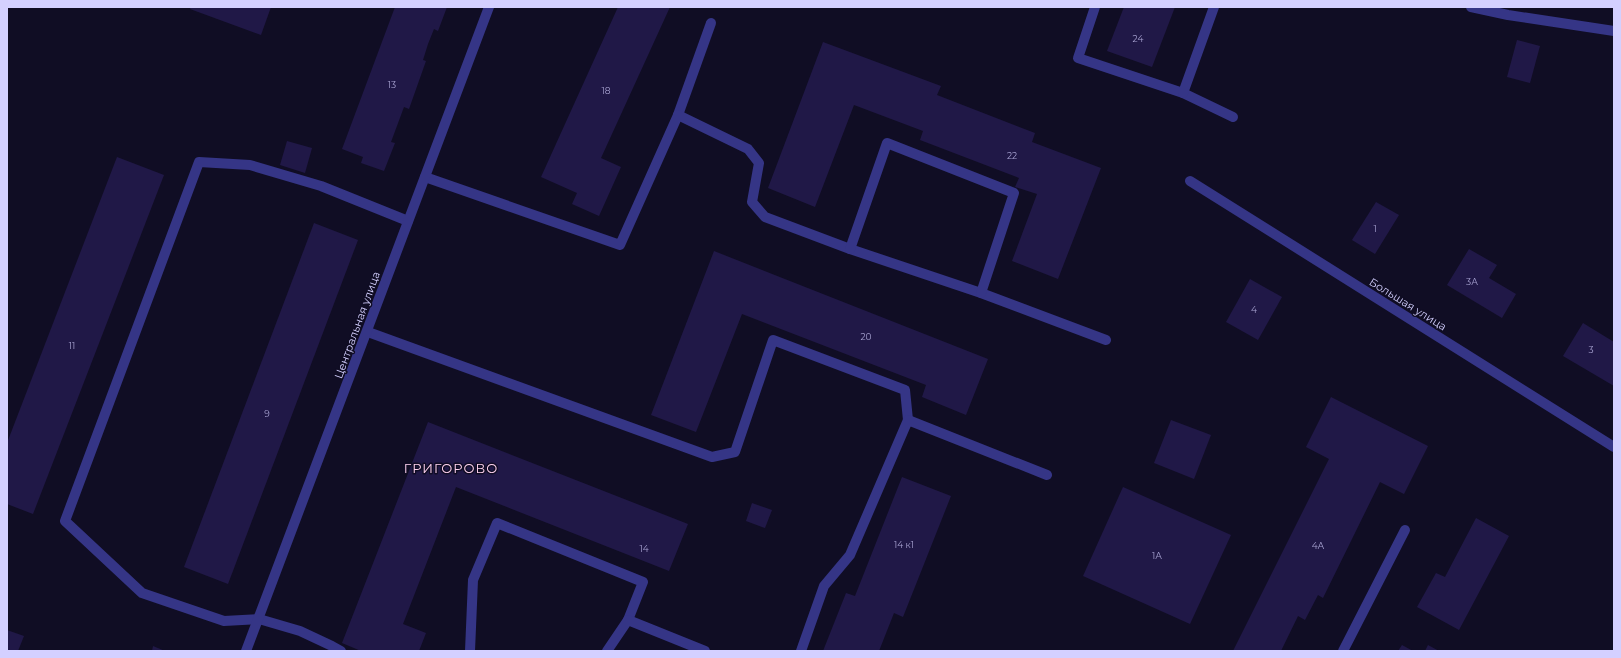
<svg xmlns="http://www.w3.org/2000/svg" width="1621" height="658" viewBox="0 0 1621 658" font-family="Montserrat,sans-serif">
<rect width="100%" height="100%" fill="#100d24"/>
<!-- building -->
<g fill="#201847">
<path d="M 191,7 L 271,7 L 261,35 L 190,9 Z"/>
<path d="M 395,7 L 447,7 L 438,31 L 434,29 L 428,44 L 423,60 L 426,61 L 409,109 L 404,107 L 391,142 L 395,143 L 384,171 L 361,163 L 363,157 L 342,149 Z"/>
<path d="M 618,7 L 670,7 L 601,158 L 621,167 L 599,216 L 572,204 L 577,193 L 541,177 Z"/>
<path d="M 1124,7 L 1175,7 L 1152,67 L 1107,51 Z"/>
<path d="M 1517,40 L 1540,46 L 1530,83 L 1507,77 Z"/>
<path d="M 823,42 L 941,86 L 937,95 L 1035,133 L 1032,142 L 1101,168 L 1058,279 L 1012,261 L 1037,194 L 1015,187 L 1019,178 L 920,140 L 923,131 L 854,105 L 815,207 L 768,188 Z"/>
<path d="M 287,141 L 312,148 L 305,173 L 280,165 Z"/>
<path d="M 117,157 L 164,175 L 33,514 L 7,504 L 7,443 Z"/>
<path d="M 1376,202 L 1399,215 L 1375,254 L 1352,240 Z"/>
<path d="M 314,223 L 358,240 L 228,584 L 184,567 Z"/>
<path d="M 1469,249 L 1497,265 L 1489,278 L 1516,294 L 1502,318 L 1447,285 Z"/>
<path d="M 714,251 L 988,359 L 966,415 L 922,397 L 926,385 L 742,314 L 696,432 L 651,415 Z"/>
<path d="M 1250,279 L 1282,297 L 1258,340 L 1226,322 Z"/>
<path d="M 1583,323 L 1614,342 L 1614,386 L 1563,356 Z"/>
<path d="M 1331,397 L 1428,446 L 1404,494 L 1380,482 L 1323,598 L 1318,595 L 1305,620 L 1298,616 L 1281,651 L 1233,651 L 1329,459 L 1306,447 Z"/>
<path d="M 1171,420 L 1211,435 L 1194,479 L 1154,463 Z"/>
<path d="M 428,422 L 688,524 L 669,571 L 456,487 L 403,624 L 426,633 L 419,651 L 361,651 L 342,643 Z"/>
<path d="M 902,477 L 951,496 L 903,617 L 894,613 L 879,651 L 823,651 L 846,593 L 855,596 Z"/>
<path d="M 1123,487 L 1231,535 L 1190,624 L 1083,576 Z"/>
<path d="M 752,503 L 772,510 L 765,528 L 746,521 Z"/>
<path d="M 1476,518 L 1509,536 L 1459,630 L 1417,607 L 1436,573 L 1445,577 Z"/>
<path d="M 7,630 L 24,636 L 18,651 L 7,651 Z"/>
<path d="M 1402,645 L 1413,651 L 1398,651 Z"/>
<path d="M 1428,645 L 1439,651 L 1425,651 Z"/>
<path d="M 153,646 L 165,651 L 152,651 Z"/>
</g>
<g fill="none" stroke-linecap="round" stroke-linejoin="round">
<!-- lane -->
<g stroke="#353586" stroke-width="10">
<path d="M 1095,7 L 1078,58 L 1183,93 L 1233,117"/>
<path d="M 1183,93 L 1214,7"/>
<path d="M 678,115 L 711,23"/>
<path d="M 425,177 L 620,245 L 678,115 L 748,149 L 759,163 L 752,202 L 765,217 L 850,249 L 981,293 L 1106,340"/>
<path d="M 850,249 L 887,143 L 1014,193 L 981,293"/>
<path d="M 368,332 L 712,457 L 735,452 L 773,340 L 905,390 L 908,420"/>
<path d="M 341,651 L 332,646 L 300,631 L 259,619 L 224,621 L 142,593 L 65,521 L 199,162 L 250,165 L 321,186 L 408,221"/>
<path d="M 470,651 L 473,580 L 497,523 L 643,582 L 628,620"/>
<path d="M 607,651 L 628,620 L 705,651"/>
<path d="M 801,651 L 824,586 L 850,555 L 908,420 L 1047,475"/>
<path d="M 1343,651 L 1405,530"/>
</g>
<!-- street -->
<g stroke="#353586" stroke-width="10">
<path d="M 1471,7 L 1508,15 L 1614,31"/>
<path d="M 1190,181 L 1614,447"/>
<path d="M 246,651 L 489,7"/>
</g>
</g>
<g text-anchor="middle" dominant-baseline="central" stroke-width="3" stroke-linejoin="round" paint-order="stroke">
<!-- number labels -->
<g font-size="9" fill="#a7a2d1">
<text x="1138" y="38">24</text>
<text x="392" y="84">13</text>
<text x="606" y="90">18</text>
<text x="1012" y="155">22</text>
<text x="1375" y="228">1</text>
<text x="1472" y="281">3А</text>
<text x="1254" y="309">4</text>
<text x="866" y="336">20</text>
<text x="72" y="345">11</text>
<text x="1591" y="349">3</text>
<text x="267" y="413">9</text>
<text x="904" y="544">14 к1</text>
<text x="1318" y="545">4А</text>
<text x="644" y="548">14</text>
<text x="1157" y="555">1А</text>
</g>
<!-- street labels -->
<g font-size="11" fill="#d4d0ff" stroke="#100d24">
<text transform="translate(1408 304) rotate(32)">Большая улица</text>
<text transform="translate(357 325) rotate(-70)">Центральная улица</text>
</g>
<!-- quarter labels -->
<g font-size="13" letter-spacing="1" fill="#ffd2f0" stroke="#100d24">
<text x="451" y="468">ГРИГОРОВО</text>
</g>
</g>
<!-- border -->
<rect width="1621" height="658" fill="none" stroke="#d4d0ff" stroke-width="16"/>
</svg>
